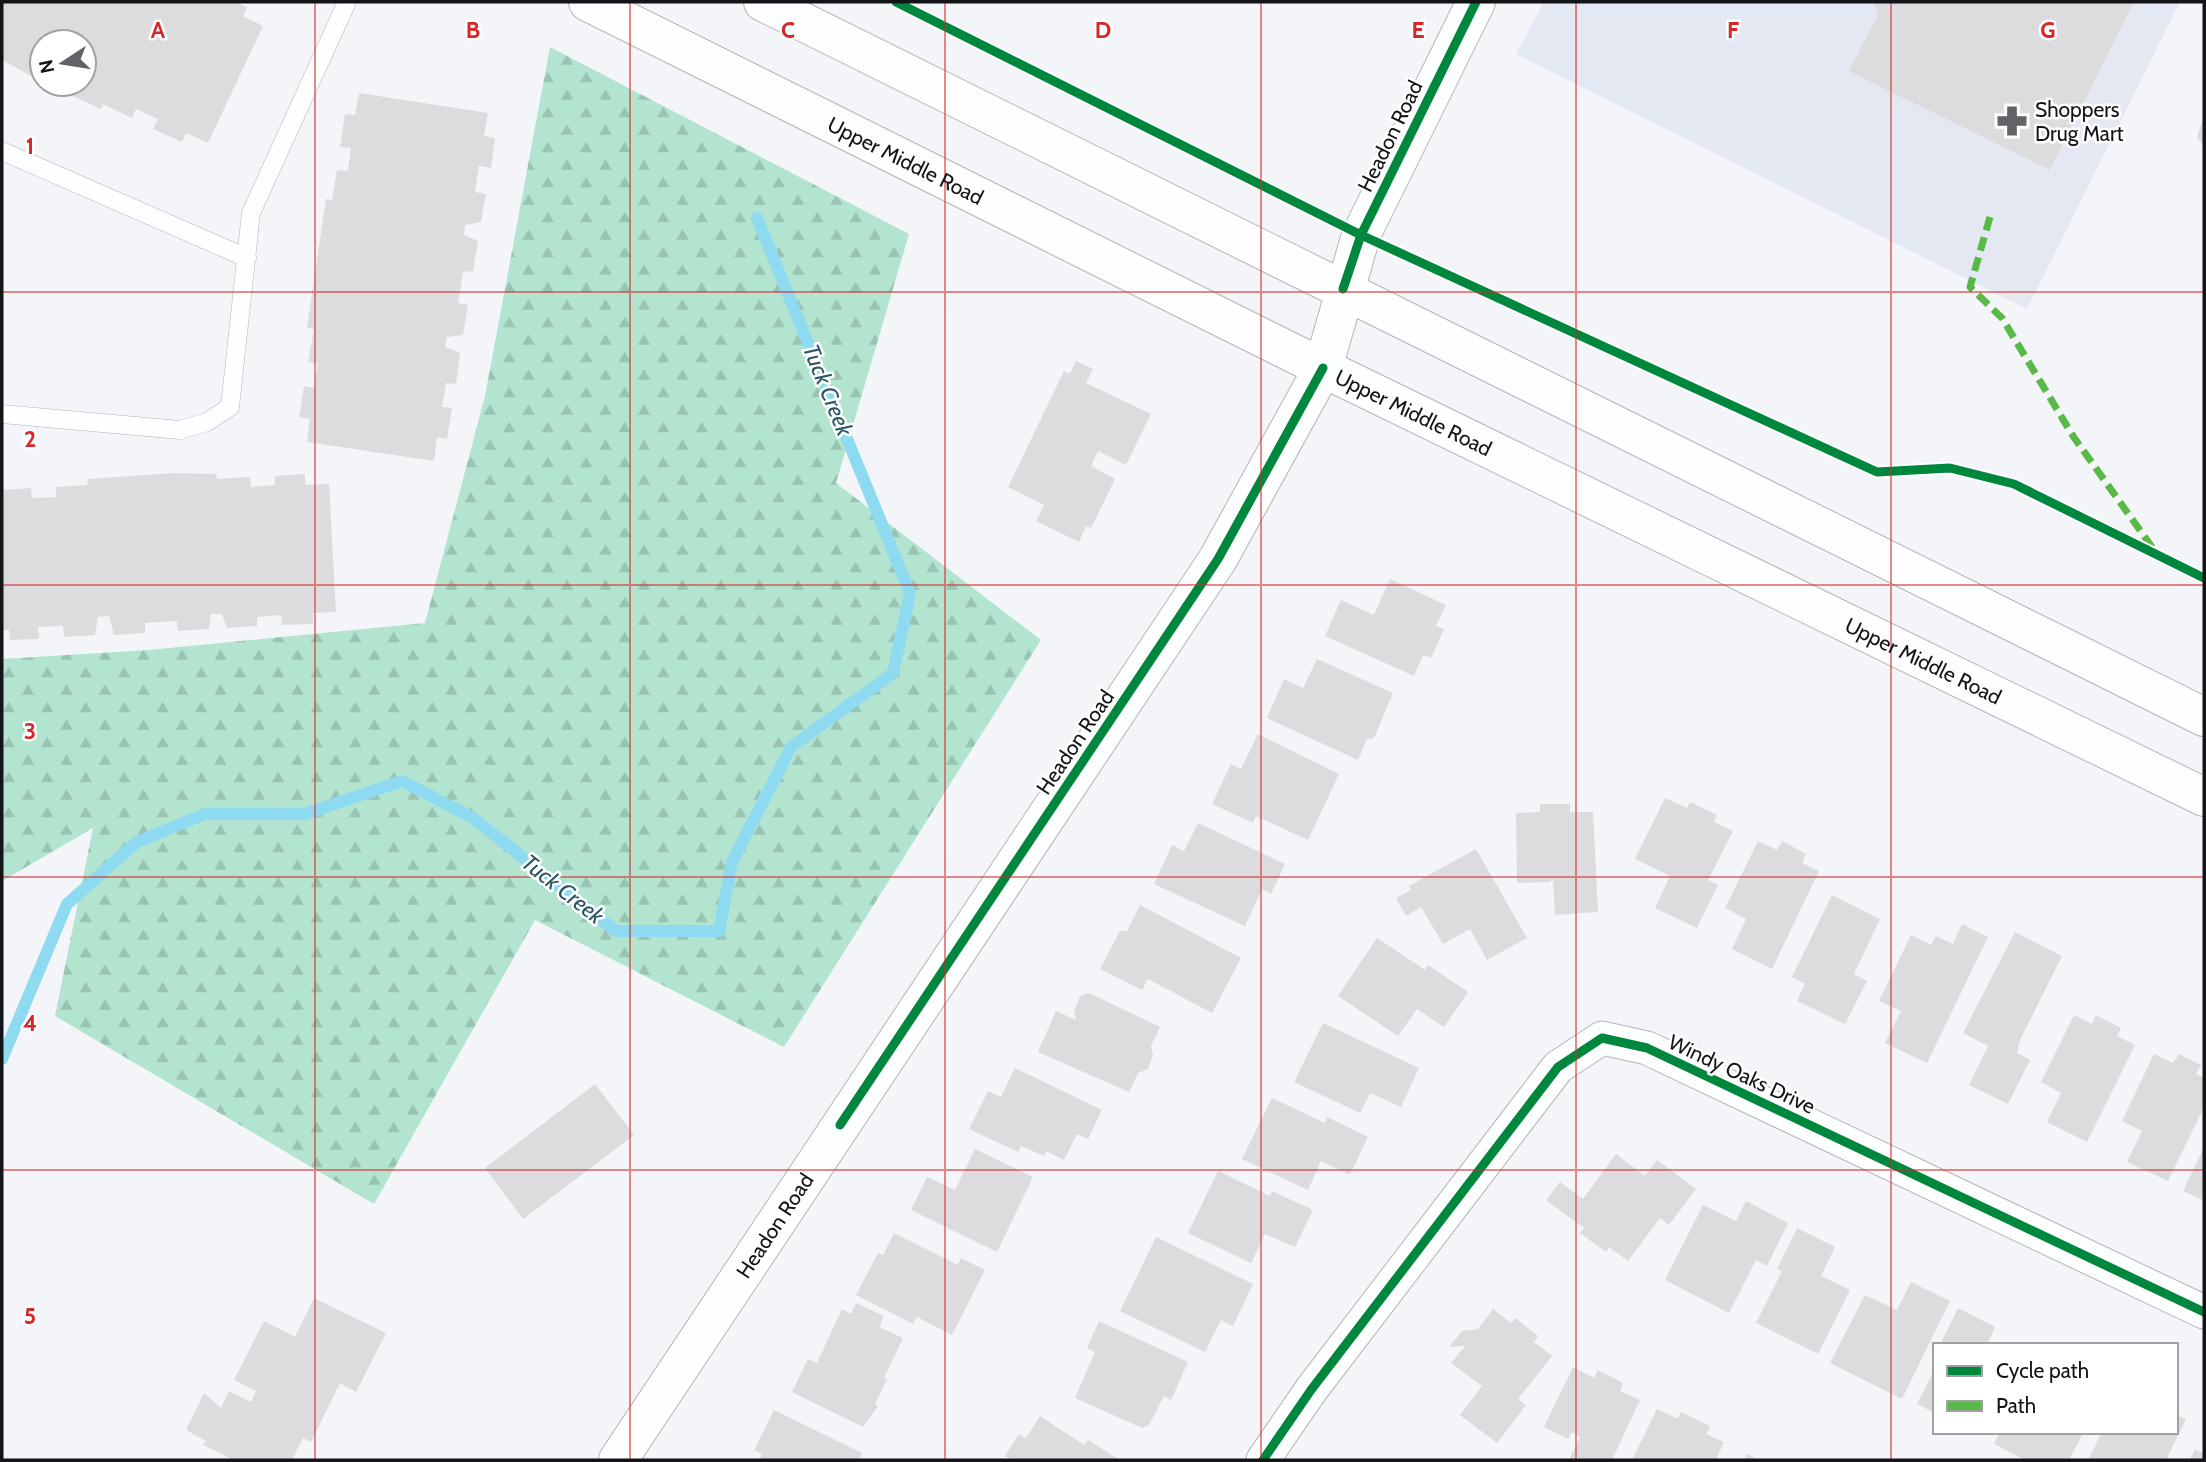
<svg xmlns="http://www.w3.org/2000/svg" width="2206" height="1462" viewBox="0 0 2206 1462" font-family="Cabin,sans-serif">
<defs>
<pattern id="forest-firs" width="22" height="20" patternUnits="userSpaceOnUse" patternTransform="scale(1.75)"><rect width="22" height="20" fill="#b3e4d0"/><path d="M5 1l3.5 6h-7zM16 11l3.5 6h-7z" fill="#99c3b2"/></pattern>
</defs>
<rect width="100%" height="100%" fill="#f4f5f9"/>
<!-- built -->
<path fill="#e4e8f2" d="M 1544,2 L 2180,2 L 2027,309 L 1516,54 Z"/>
<!-- forest -->
<path fill="url(#forest-firs)" d="M 550,47 L 909,234 L 836,483 L 1041,640 L 784,1047 L 535,920 L 374,1204 L 55,1016 L 93,828 L 2,881 L 2,659 L 148,650 L 425,623 L 485,396 Z"/>
<g fill="none" stroke-linecap="round" stroke-linejoin="round">
<!-- stream -->
<path stroke="#8edaf1" stroke-width="12" d="M 2,1059 L 67,904 L 137,842 L 205,814 L 305,814 L 402,781 L 473,818 L 616,931 L 719,931 L 732,862 L 791,747 L 893,673 L 910,593 L 757,218"/>
</g>
<!-- building -->
<g fill="#dcdbdd">
<path d="M 2,2 L 235,2 L 247,7 L 243,16 L 263,26 L 208,143 L 186,133 L 182,142 L 153,129 L 158,119 L 136,109 L 132,118 L 103,104 L 101,109 L 46,84 L 84,84 L 84,42 L 42,42 L 42,82 L 2,60 Z"/>
<path d="M 1874,2 L 2134,2 L 2050,170 L 1849,71 L 1878,15 Z"/>
<path d="M 359,93 L 488,113 L 484,136 L 495,138 L 491,168 L 479,166 L 475,192 L 486,194 L 481,222 L 465,225 L 464,235 L 478,241 L 473,272 L 463,271 L 458,303 L 468,305 L 463,335 L 447,337 L 445,347 L 460,353 L 456,384 L 446,383 L 442,407 L 452,408 L 447,439 L 437,437 L 434,461 L 307,442 L 310,419 L 299,417 L 304,386 L 314,388 L 318,363 L 308,362 L 314,329 L 307,328 L 326,199 L 332,200 L 337,170 L 348,171 L 351,148 L 340,147 L 345,114 L 355,115 Z"/>
<path d="M 2204,116 L 2204,147 L 2197,137 Z"/>
<path d="M 1076,361 L 1093,369 L 1086,383 L 1151,414 L 1126,465 L 1098,451 L 1091,466 L 1115,479 L 1091,528 L 1086,526 L 1079,542 L 1036,521 L 1044,505 L 1008,487 L 1064,371 L 1070,374 Z"/>
<path d="M 173,473 L 216,474 L 217,479 L 250,477 L 251,487 L 275,485 L 275,476 L 305,474 L 305,485 L 329,484 L 336,612 L 313,613 L 313,624 L 282,625 L 281,615 L 257,617 L 257,626 L 227,628 L 222,614 L 211,614 L 209,629 L 178,631 L 177,621 L 145,623 L 145,633 L 114,635 L 109,616 L 98,617 L 95,635 L 64,637 L 63,626 L 38,627 L 39,639 L 10,640 L 9,630 L 2,630 L 2,490 L 31,488 L 32,498 L 56,497 L 56,487 L 88,485 L 87,479 Z"/>
<path d="M 1390,579 L 1446,605 L 1436,626 L 1444,629 L 1431,658 L 1423,655 L 1414,676 L 1325,636 L 1341,600 L 1374,615 Z"/>
<path d="M 1317,659 L 1393,693 L 1374,738 L 1367,739 L 1358,760 L 1267,718 L 1284,679 L 1303,688 Z"/>
<path d="M 1258,734 L 1339,774 L 1308,840 L 1256,816 L 1253,823 L 1212,804 L 1231,764 L 1241,769 Z"/>
<path d="M 1665,798 L 1687,808 L 1690,802 L 1717,815 L 1714,822 L 1733,831 L 1708,880 L 1718,885 L 1697,928 L 1655,908 L 1670,876 L 1635,859 Z"/>
<path d="M 1540,804 L 1570,804 L 1570,812 L 1593,812 L 1598,912 L 1555,915 L 1553,878 L 1550,882 L 1517,883 L 1516,813 L 1540,812 Z"/>
<path d="M 1198,823 L 1285,864 L 1271,894 L 1262,889 L 1245,926 L 1154,884 L 1172,845 L 1184,851 Z"/>
<path d="M 1758,841 L 1777,850 L 1782,841 L 1806,854 L 1802,863 L 1819,871 L 1772,969 L 1732,949 L 1746,919 L 1725,908 Z"/>
<path d="M 1476,849 L 1527,938 L 1487,960 L 1470,929 L 1443,944 L 1421,907 L 1406,916 L 1396,898 L 1411,890 L 1409,886 Z"/>
<path d="M 1832,895 L 1880,919 L 1854,974 L 1867,981 L 1845,1024 L 1797,1001 L 1805,984 L 1792,977 Z"/>
<path d="M 1140,905 L 1241,958 L 1212,1013 L 1148,979 L 1142,990 L 1100,969 L 1120,931 L 1127,931 Z"/>
<path d="M 1962,924 L 1988,937 L 1927,1063 L 1885,1043 L 1901,1011 L 1879,1001 L 1911,935 L 1931,945 L 1936,936 L 1953,944 Z"/>
<path d="M 2015,932 L 2062,956 L 2020,1040 L 2017,1053 L 2030,1060 L 2008,1104 L 1969,1085 L 1988,1046 L 1963,1033 Z"/>
<path d="M 1377,938 L 1425,970 L 1428,965 L 1468,992 L 1444,1027 L 1417,1009 L 1398,1036 L 1338,996 Z"/>
<path d="M 1089,993 L 1160,1027 L 1151,1046 L 1153,1055 L 1148,1069 L 1138,1073 L 1129,1092 L 1038,1052 L 1056,1011 L 1076,1020 L 1074,1011 L 1080,996 Z"/>
<path d="M 2074,1015 L 2092,1024 L 2096,1015 L 2121,1028 L 2117,1036 L 2135,1045 L 2087,1142 L 2047,1122 L 2061,1093 L 2041,1082 Z"/>
<path d="M 1323,1023 L 1419,1068 L 1401,1107 L 1370,1093 L 1360,1113 L 1294,1082 Z"/>
<path d="M 2154,1054 L 2173,1063 L 2179,1054 L 2201,1065 L 2196,1074 L 2204,1078 L 2204,1107 L 2168,1181 L 2127,1162 L 2142,1131 L 2122,1121 Z"/>
<path d="M 1015,1068 L 1102,1110 L 1088,1139 L 1077,1134 L 1064,1160 L 1046,1151 L 1044,1156 L 1021,1146 L 1018,1152 L 969,1129 L 988,1091 L 1001,1097 Z"/>
<path d="M 595,1084 L 634,1135 L 523,1219 L 485,1168 Z"/>
<path d="M 1272,1098 L 1325,1123 L 1327,1117 L 1368,1137 L 1350,1175 L 1321,1161 L 1308,1190 L 1242,1159 Z"/>
<path d="M 2204,1147 L 2204,1201 L 2183,1191 Z"/>
<path d="M 975,1149 L 1033,1177 L 997,1252 L 911,1210 L 927,1177 L 955,1190 Z"/>
<path d="M 1616,1154 L 1645,1176 L 1657,1160 L 1696,1189 L 1669,1225 L 1660,1218 L 1628,1261 L 1609,1247 L 1606,1252 L 1580,1233 L 1584,1228 L 1546,1200 L 1560,1182 L 1583,1199 Z"/>
<path d="M 1218,1171 L 1270,1196 L 1272,1191 L 1313,1210 L 1295,1247 L 1265,1234 L 1251,1263 L 1188,1233 Z"/>
<path d="M 1746,1201 L 1788,1223 L 1767,1266 L 1756,1260 L 1729,1313 L 1665,1280 L 1703,1205 L 1736,1221 Z"/>
<path d="M 1797,1228 L 1835,1247 L 1821,1276 L 1850,1290 L 1818,1354 L 1756,1323 L 1782,1271 L 1777,1269 Z"/>
<path d="M 894,1233 L 958,1265 L 961,1258 L 985,1270 L 952,1335 L 917,1317 L 913,1324 L 856,1295 L 878,1253 L 883,1255 Z"/>
<path d="M 1156,1237 L 1253,1284 L 1233,1326 L 1221,1320 L 1205,1352 L 1120,1311 Z"/>
<path d="M 1911,1282 L 1950,1301 L 1902,1399 L 1830,1363 L 1865,1295 L 1897,1310 Z"/>
<path d="M 314,1298 L 386,1333 L 356,1392 L 340,1383 L 311,1442 L 303,1438 L 292,1460 L 234,1460 L 203,1445 L 206,1441 L 186,1430 L 204,1393 L 221,1408 L 229,1391 L 251,1402 L 256,1391 L 234,1380 L 264,1321 L 295,1337 Z"/>
<path d="M 856,1303 L 884,1316 L 879,1327 L 903,1338 L 884,1378 L 887,1380 L 875,1404 L 878,1406 L 863,1427 L 792,1392 L 808,1359 L 817,1363 L 842,1309 L 851,1314 Z"/>
<path d="M 1958,1308 L 1995,1327 L 1987,1345 L 1940,1345 Z"/>
<path d="M 1493,1309 L 1511,1323 L 1515,1318 L 1538,1336 L 1534,1342 L 1552,1356 L 1518,1399 L 1526,1405 L 1497,1443 L 1460,1415 L 1482,1386 L 1451,1363 L 1465,1346 L 1449,1347 L 1462,1331 L 1478,1329 Z"/>
<path d="M 1099,1321 L 1188,1362 L 1171,1400 L 1164,1396 L 1149,1425 L 1142,1428 L 1075,1398 L 1095,1352 L 1087,1348 Z"/>
<path d="M 1573,1367 L 1594,1378 L 1598,1370 L 1623,1383 L 1620,1391 L 1640,1400 L 1612,1460 L 1569,1460 L 1580,1437 L 1572,1432 L 1568,1439 L 1544,1427 Z"/>
<path d="M 1935,1368 L 1935,1413 L 1917,1404 Z"/>
<path d="M 1657,1409 L 1678,1419 L 1681,1412 L 1710,1426 L 1706,1434 L 1724,1442 L 1716,1460 L 1632,1460 Z"/>
<path d="M 774,1410 L 862,1453 L 859,1460 L 759,1460 L 762,1454 L 754,1450 Z"/>
<path d="M 2176,1415 L 2186,1419 L 2166,1460 L 2088,1460 L 2102,1432 L 2176,1432 Z"/>
<path d="M 1040,1416 L 1084,1445 L 1088,1440 L 1120,1460 L 1012,1460 L 1005,1456 L 1019,1434 L 1026,1438 Z"/>
<path d="M 2000,1432 L 2084,1432 L 2069,1460 L 2025,1460 L 1994,1444 Z"/>
<path d="M 2195,1449 L 2204,1454 L 2204,1460 L 2190,1460 Z"/>
<path d="M 1747,1454 L 1759,1460 L 1744,1460 Z"/>
</g>
<g fill="none" stroke-linecap="round" stroke-linejoin="round">
<!-- service casing -->
<g stroke="#b4b5b8" stroke-width="19">
<g id="service">
<path d="M 2,151 L 247,258"/>
<path d="M 2,414 L 180,430 L 207,422 L 230,407 L 251,213 L 347,2"/>
</g>
</g>
<!-- minor casing -->
<g stroke="#b4b5b8" stroke-width="35">
<path id="minor" d="M 1263,1460 L 1311,1390 L 1558,1067 L 1602,1038 L 1647,1048 L 2204,1312"/>
</g>
<!-- tertiary casing -->
<g stroke="#b4b5b8" stroke-width="40">
<g id="tertiary">
<path id="s1" d="M 618,1460 L 1218,559 L 1323,368 L 1361,235 L 1476,2"/>
</g>
</g>
<!-- secondary casing -->
<g stroke="#b4b5b8" stroke-width="40">
<g id="secondary">
<path id="s2" d="M 588,2 L 1323,368 L 2204,797"/>
<path d="M 763,2 L 2204,717"/>
</g>
</g>
<!-- service -->
<use href="#service" stroke="#fdfefe" stroke-width="18"/>
<!-- minor -->
<use href="#minor" stroke="#fdfefe" stroke-width="33"/>
<!-- tertiary -->
<use href="#tertiary" stroke="#fdfefe" stroke-width="38"/>
<!-- secondary -->
<use href="#secondary" stroke="#fdfefe" stroke-width="38"/>
<!-- quiet -->
<path stroke="#58b947" stroke-width="7" stroke-dasharray="14 7" stroke-linecap="butt" d="M 1990,217 L 1970,287 L 2002,318 L 2073,436 L 2154,550"/>
<!-- cycleway casing -->
<g stroke="#fff" stroke-width="13">
<g id="cycleway">
<path d="M 896,2 L 1361,235 L 1877,472 L 1950,468 L 2014,484 L 2204,578"/>
<path d="M 1343,289 L 1361,235 L 1476,2"/>
<path d="M 840,1125 L 1218,559 L 1323,368"/>
<path d="M 1263,1460 L 1311,1390 L 1558,1067 L 1602,1038 L 1647,1048 L 2204,1312"/>
</g>
</g>
<!-- cycleway -->
<use href="#cycleway" stroke="#00873e" stroke-width="9"/>
</g>
<!-- grid -->
<path fill="none" stroke="#d62828" stroke-width="2" stroke-opacity="0.55" d="M 315,2 L 315,1460M 630,2 L 630,1460M 945,2 L 945,1460M 1261,2 L 1261,1460M 1576,2 L 1576,1460M 1891,2 L 1891,1460M 2,292 L 2204,292M 2,585 L 2204,585M 2,877 L 2204,877M 2,1170 L 2204,1170"/>
<!-- icons -->
<defs>
<g id="pharmacy-bare" transform="scale(2.415)"><path d="M-2-6h4v4h4v4h-4v4h-4v-4h-4v-4h4Z" fill="#626366" stroke="#fff" stroke-width="2.5" paint-order="stroke"/></g>
</defs>
<g fill-rule="evenodd">
<use href="#pharmacy-bare" x="2012" y="121"/>
</g>
<g text-anchor="middle" dominant-baseline="central" stroke-width="5" stroke-linejoin="round" paint-order="stroke">
<!-- poi labels -->
<g font-size="21" fill="#131417" stroke="#fff" text-anchor="start">
<text x="2035" y="109">Shoppers<tspan x="2035" dy="24">Drug Mart</tspan></text>
</g>
<!-- street labels -->
<g font-size="21" fill="#131417" stroke="#fff">
<text transform="translate(1390 136) rotate(-64)">Headon Road</text>
<text stroke="none"><textPath href="#s2" startOffset="355">Upper Middle Road</textPath></text>
<text stroke="none"><textPath href="#s2" startOffset="922">Upper Middle Road</textPath></text>
<text stroke="none"><textPath href="#s2" startOffset="1489">Upper Middle Road</textPath></text>
<text transform="translate(1075 742) rotate(-56)">Headon Road</text>
<text transform="translate(1742 1074) rotate(25)">Windy Oaks Drive</text>
<text stroke="none"><textPath href="#s1" startOffset="282">Headon Road</textPath></text>
</g>
<!-- water labels -->
<g font-size="23" font-style="italic" fill="#295765" stroke="#fff">
<text transform="translate(828 390) rotate(68)">Tuck Creek</text>
<text transform="translate(563 889) rotate(38)">Tuck Creek</text>
</g>
</g>
<g font-size="23" text-anchor="middle" font-weight="bold" fill="#d62828" stroke="#fff" stroke-width="5" stroke-linejoin="round" paint-order="stroke">
<text x="158" y="38">A</text>
<text x="473" y="38">B</text>
<text x="788" y="38">C</text>
<text x="1103" y="38">D</text>
<text x="1418" y="38">E</text>
<text x="1733" y="38">F</text>
<text x="2048" y="38">G</text>
<text x="30" y="154">1</text>
<text x="30" y="447">2</text>
<text x="30" y="739">3</text>
<text x="30" y="1031">4</text>
<text x="30" y="1324">5</text>
</g>
<!-- border -->
<rect width="2206" height="1462" fill="none" stroke="#131417" stroke-width="7"/>
<!-- legend -->
<rect x="1933" y="1343" width="245" height="91" fill="#ffffff" stroke="#a1a1a2" stroke-width="2"/>
<rect x="1947" y="1366" width="35" height="10" fill="#00873e" stroke="#a1a1a2" stroke-width="2"/>
<text x="1996" y="1378" font-size="21" fill="#131417">Cycle path</text>
<rect x="1947" y="1401" width="35" height="10" fill="#58b947" stroke="#a1a1a2" stroke-width="2"/>
<text x="1996" y="1413" font-size="21" fill="#131417">Path</text>
<!-- north arrow -->
<g transform="translate(63 63) rotate(258)"><circle r="33" fill="#ffffff" stroke="#a1a1a2" stroke-width="2"/>
<path d="M0-5L12 26L0 18L-12 26Z" fill="#626366"/>
<text y="-10" font-size="19" font-weight="bold" text-anchor="middle" fill="#131417">N</text>
</g>
</svg>
